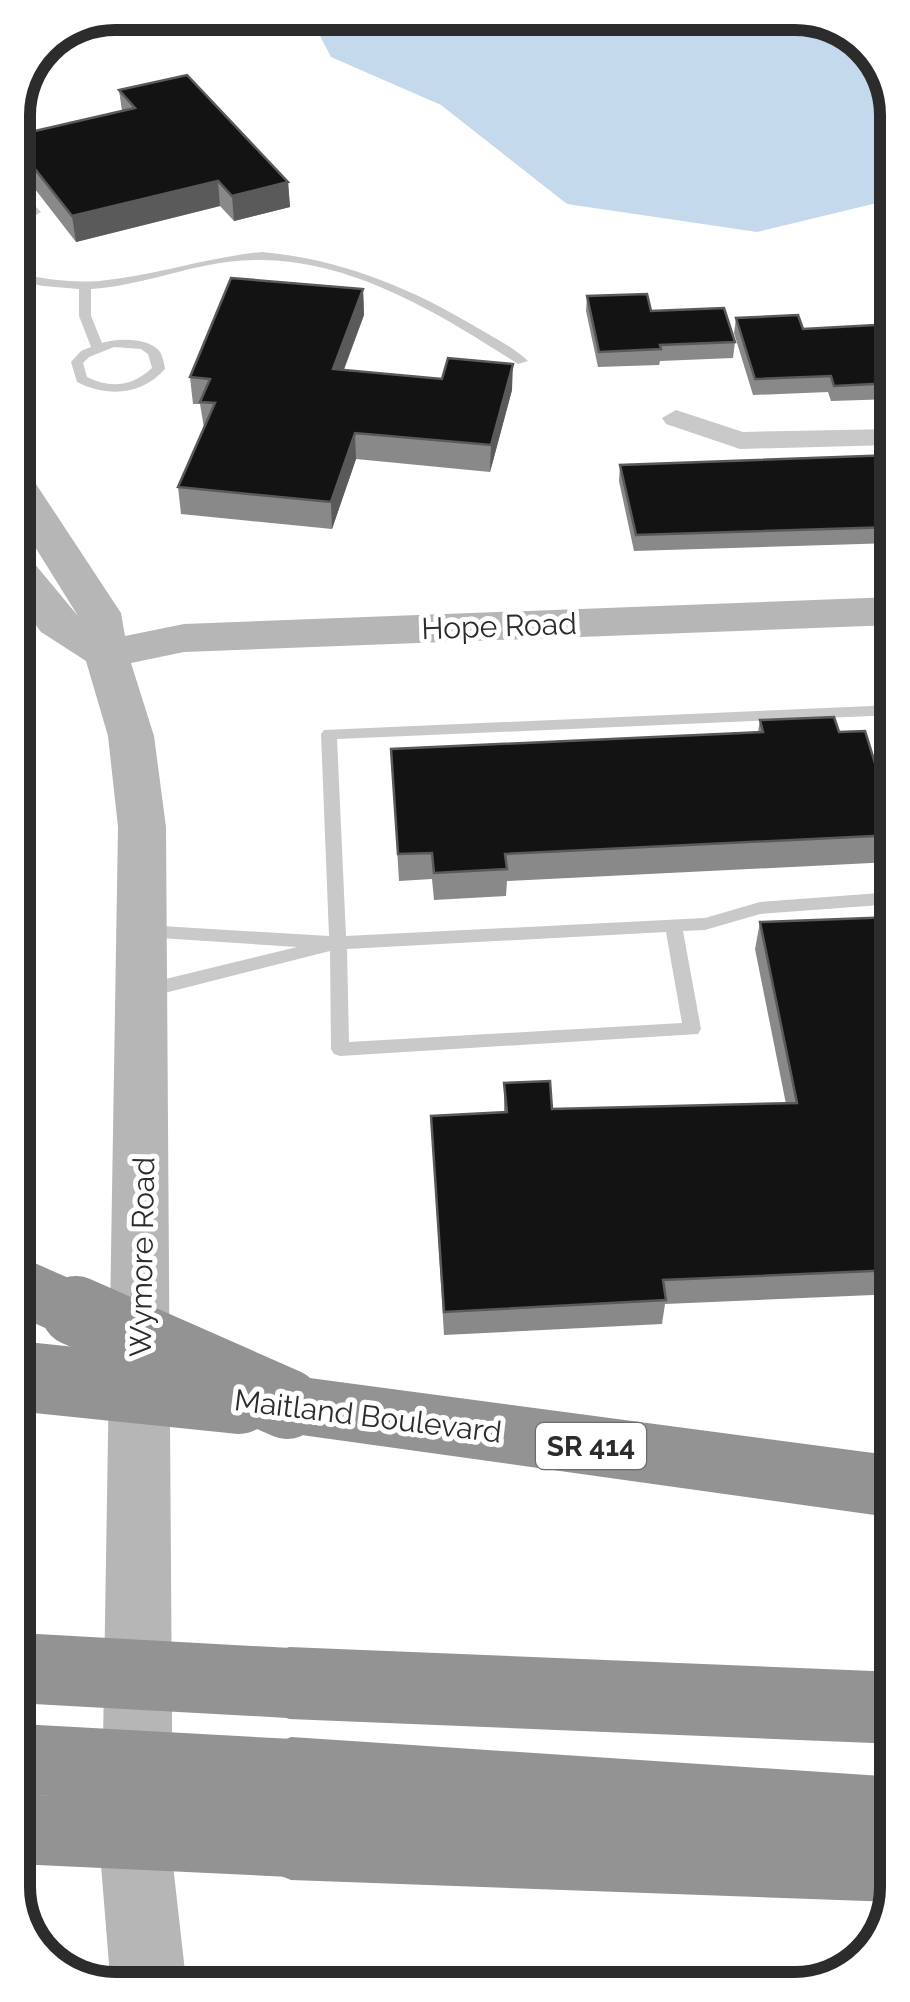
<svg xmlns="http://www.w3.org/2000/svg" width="910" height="2002" viewBox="0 0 910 2002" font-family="Raleway,sans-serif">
<rect width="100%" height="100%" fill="#fff"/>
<!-- water -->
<path fill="#c4d9eb" d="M 308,13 L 802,13 L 858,34 L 892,82 L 892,194 L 877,203 L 757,232 L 567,204 L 441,105 L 331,57 Z"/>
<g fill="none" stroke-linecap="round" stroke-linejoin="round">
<!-- lane -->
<g fill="#c9c9c9" fill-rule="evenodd">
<path d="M 13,198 L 29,200 L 41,212 L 13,229 L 13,221 L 28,211 L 22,205 L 13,204 Z"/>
<path d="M 262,252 C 340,259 409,287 476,327 C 493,337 513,347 528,361 L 518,364 C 431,308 334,248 227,262 C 181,268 138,286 91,289 L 91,316 L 102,343 C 116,338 150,337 160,352 C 163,357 164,363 165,369 C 141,396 107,397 77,382 L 71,362 L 81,351 L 91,347 L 79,316 L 79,289 L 43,286 L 13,280 L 13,272 C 42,279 70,283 99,281 C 154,276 207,257 262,252 ZM 114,347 L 141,349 L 148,354 L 152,368 C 133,386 111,389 87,377 L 83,363 L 89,357 Z"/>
<path d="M 894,705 L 894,715 L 337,739 L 346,936 L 705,918 L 760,902 L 894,892 L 894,904 L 760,914 L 705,930 L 683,931 L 701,1029 L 698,1034 L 340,1056 L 334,1054 L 331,1049 L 330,951 L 145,998 L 139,996 L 136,991 L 139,986 L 145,984 L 297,947 L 145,937 L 137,931 L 145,925 L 329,936 L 321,734 L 324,730 ZM 666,932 L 682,1023 L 349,1042 L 347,949 Z"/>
</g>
<!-- street -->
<path fill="#c9c9c9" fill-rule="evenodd" d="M 676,410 L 743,432 L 893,429 L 893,445 L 740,449 L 666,424 L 662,418 Z"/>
<!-- secondary -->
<path fill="#b6b6b6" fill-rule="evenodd" d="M 14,469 L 28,472 L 34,481 L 121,613 L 125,636 L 184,624 L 893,597 L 893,625 L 184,652 L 131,663 L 154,736 L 166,827 L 173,1865 L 187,1989 L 111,1989 L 101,1865 L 118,827 L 108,736 L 86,661 L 41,632 L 14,596 L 14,553 L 29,557 L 78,616 L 14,513 Z"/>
<!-- highway -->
<g fill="#939393" fill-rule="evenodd">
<path d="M 287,1375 L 896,1456 L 896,1518 L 287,1433 L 264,1425 L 255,1404 L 264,1383 Z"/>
<path d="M 289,1647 L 897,1672 L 897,1744 L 289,1719 L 264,1708 L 253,1683 L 264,1658 Z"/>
<path d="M 291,1737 L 897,1777 L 897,1893 L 894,1902 L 291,1880 L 264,1869 L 253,1842 L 264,1815 L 283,1808 L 265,1800 L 254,1774 L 265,1748 Z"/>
</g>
<!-- highway-bridge-far1 -->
<path stroke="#939393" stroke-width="55" d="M 23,1288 L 82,1314"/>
<!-- highway-bridge -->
<g stroke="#939393" stroke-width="70">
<path d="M 76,1311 L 287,1404"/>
<path d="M 16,1376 L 239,1399"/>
<path d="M 17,1668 L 289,1683"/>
<path d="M 18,1759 L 291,1774"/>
<path d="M 18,1829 L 291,1842"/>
</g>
</g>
<!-- wall -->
<g fill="#898989">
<path d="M 115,12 L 142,12 L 143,23 L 102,27 L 101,18 Z"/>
<path d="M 119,90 L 288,182 L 290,207 L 234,221 L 220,206 L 76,242 L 14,162 L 13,136 L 122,111 Z"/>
<path d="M 363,289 L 364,315 L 344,370 L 512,390 L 490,472 L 356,459 L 332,529 L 181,514 L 178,487 L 204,428 L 200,404 L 193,404 L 190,377 Z"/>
<path d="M 587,296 L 651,311 L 735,342 L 733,358 L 660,361 L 659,365 L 598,367 L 586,311 Z"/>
<path d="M 736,318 L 803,329 L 893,324 L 893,399 L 831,401 L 828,392 L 753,395 L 734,333 Z"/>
<path d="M 893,455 L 893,543 L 634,551 L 619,481 L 620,465 Z"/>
<path d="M 760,720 L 839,732 L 894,824 L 894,848 L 891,862 L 507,881 L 506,896 L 434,900 L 432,879 L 399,881 L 391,749 L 758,732 Z"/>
<path d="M 894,917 L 896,1294 L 665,1304 L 662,1324 L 444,1335 L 431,1116 L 504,1112 L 504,1083 L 552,1109 L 786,1104 L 755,949 L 760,922 Z"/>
</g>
<!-- shaded-wall -->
<g fill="#5a5a5a">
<path d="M 218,181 L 220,206 L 76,242 L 72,216 Z"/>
<path d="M 288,182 L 290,207 L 234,221 L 232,196 Z"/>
<path d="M 363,289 L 364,315 L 334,395 L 333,369 Z"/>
<path d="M 513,364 L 512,390 L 490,472 L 491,445 Z"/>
<path d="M 355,433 L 356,459 L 332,529 L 331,502 Z"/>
</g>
<!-- building -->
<g fill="#131313" stroke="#5a5a5a" stroke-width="2.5">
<path d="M 187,75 L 288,182 L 232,196 L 218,181 L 72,216 L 13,141 L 13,136 L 135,108 L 119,90 Z"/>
<path d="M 231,278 L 363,289 L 333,369 L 442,379 L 448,358 L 513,364 L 491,445 L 355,433 L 331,502 L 178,487 L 215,403 L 200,402 L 210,379 L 190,377 Z"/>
<path d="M 647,294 L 651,311 L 724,308 L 735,342 L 660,345 L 661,349 L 599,352 L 587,296 Z"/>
<path d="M 798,315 L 803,329 L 893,324 L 893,383 L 834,386 L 831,376 L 755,379 L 736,318 Z"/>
<path d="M 893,455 L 893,527 L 636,535 L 620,465 Z"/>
<path d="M 834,717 L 839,732 L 865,731 L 894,824 L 894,835 L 505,854 L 507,869 L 434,873 L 432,853 L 398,854 L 391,749 L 763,732 L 760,720 Z"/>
<path d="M 894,917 L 895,1270 L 663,1280 L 666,1300 L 444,1312 L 431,1116 L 507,1112 L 504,1083 L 550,1081 L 552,1109 L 797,1103 L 760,922 Z"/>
</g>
<g text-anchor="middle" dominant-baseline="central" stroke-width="10" stroke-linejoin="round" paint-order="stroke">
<!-- shield labels -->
<rect fill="#fff" stroke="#6b6b6b" stroke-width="2.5" x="536" y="1423" width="110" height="46" rx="8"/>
<g font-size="28" font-weight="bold" fill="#2c2c2c">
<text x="591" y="1446">SR 414</text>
</g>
<!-- street labels -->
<g font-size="30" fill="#2c2c2c" stroke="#fff">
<text transform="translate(499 626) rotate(-2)">Hope Road</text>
<text transform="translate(142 1257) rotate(-89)">Wymore Road</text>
<text transform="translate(368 1416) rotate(7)">Maitland Boulevard</text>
</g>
</g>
<!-- crop -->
<path d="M0 0H910V2002H0ZM115 30H795A85 85 0 0 1 880 115V1887A85 85 0 0 1 795 1972H115A85 85 0 0 1 30 1887V115A85 85 0 0 1 115 30Z" fill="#fff" fill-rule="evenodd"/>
<path fill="none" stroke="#2c2c2c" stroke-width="12" d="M115 30H795A85 85 0 0 1 880 115V1887A85 85 0 0 1 795 1972H115A85 85 0 0 1 30 1887V115A85 85 0 0 1 115 30Z"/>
</svg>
